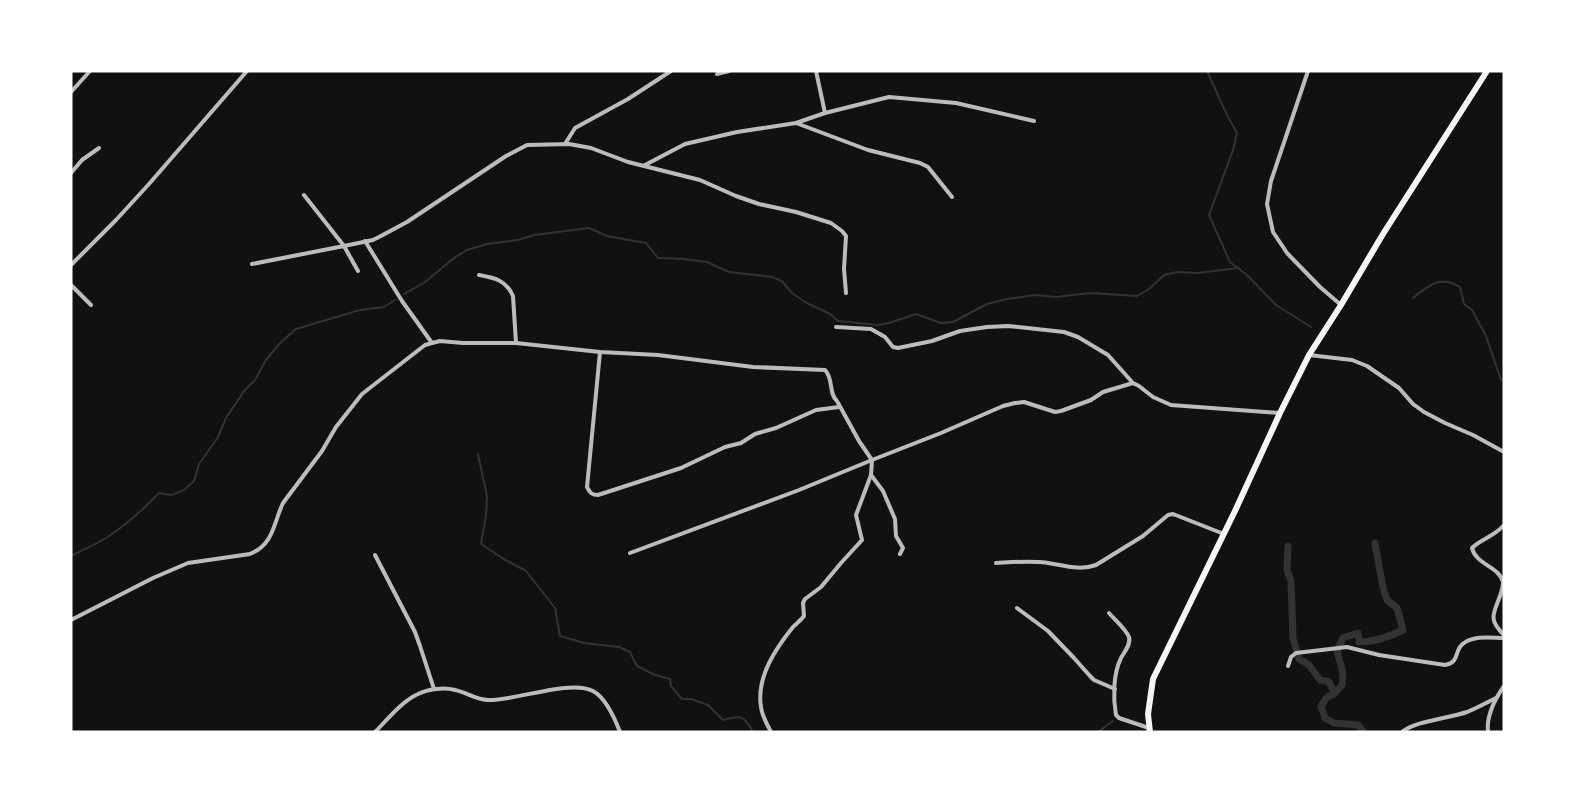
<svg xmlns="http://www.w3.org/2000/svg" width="1575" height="803" viewBox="0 0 1575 803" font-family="'Archivo Narrow',sans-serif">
<rect width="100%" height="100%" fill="#111"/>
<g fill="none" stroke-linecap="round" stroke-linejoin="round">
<!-- stream -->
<g stroke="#333" stroke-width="2">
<path d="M 1207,71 L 1227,115 L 1237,133 L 1233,150 L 1209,215 L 1230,262 L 1247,275 L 1276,305 L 1311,327"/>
<path d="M 404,294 L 425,282 L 454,258 L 467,250 L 487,244 L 518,240 L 534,235 L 589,228 L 607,236 L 646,243 L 658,258 L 683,259 L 707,262 L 729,272 L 772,277 L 782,281 L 792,293 L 805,302 L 830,314 L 838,321 L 878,325 L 889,323 L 916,314 L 941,323 L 953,322 L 987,304 L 1007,299 L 1035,295 L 1056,297 L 1090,293 L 1137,296 L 1149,289 L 1164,275 L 1177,272 L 1198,273 L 1238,268"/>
<path d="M 1413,298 C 1429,285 1441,275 1460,287 L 1464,304 L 1472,310 L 1486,336 L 1501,380 L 1504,380"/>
<path d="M 478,454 L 487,496 L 486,515 L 481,544 L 502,558 L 526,571 L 555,608 L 560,636 L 584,643 L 619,647 L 630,652 L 637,666 L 655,675 L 670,679 L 671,686 L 682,699 L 691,699 L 708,705 L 723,720 C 741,715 744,715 753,732"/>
<path d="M 71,556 C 82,550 95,545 106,538 C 126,525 143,510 159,493 L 171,495 L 184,490 L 194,481 L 199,464 L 218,437 L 226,418 L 244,391 L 255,380 L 266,360 L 280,343 L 296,329 L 360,310 L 384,307 L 395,300"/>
<path d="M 1098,732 L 1113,721"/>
</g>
<!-- canal -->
<g stroke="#333" stroke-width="7">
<path d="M 1288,546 L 1287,570 L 1291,581 L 1293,638 L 1299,659 L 1309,665 L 1320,680 L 1329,682 L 1335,693"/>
<path d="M 1364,732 L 1358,725 L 1334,723 L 1325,718 L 1321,706 L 1327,697 L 1335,693 L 1342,685 L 1343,673 L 1337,651 L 1343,638 L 1358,633 L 1359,642 C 1375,642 1389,637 1403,630 L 1397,608 L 1387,600 L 1383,588 L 1375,543"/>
</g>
<!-- minor -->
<g stroke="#bcbcbc" stroke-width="4">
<path d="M 1308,71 L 1271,181 L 1267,204 L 1273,232 L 1287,253 L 1320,287 L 1341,305"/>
<path d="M 717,74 L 729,71"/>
<path d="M 71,92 L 90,71"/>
<path d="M 825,113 L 889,97 L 956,103 L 1034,121"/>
<path d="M 796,123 L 868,150 L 920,163 L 928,167 L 952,197"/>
<path d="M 565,144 L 575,128 L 628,99 L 671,71"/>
<path d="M 645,165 L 685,144 L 737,132 L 796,123 L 825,113 L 816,71"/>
<path d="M 71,173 L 82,160 L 99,148"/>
<path d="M 304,195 L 344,246 L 373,240 L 379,237 L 407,222 L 506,156 L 527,145 L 569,144 L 591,148 L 628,162 L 700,180 L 736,196 L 759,204 L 796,212 L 831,223 L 842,231 L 846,236 L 844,269 L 846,293"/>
<path d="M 365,241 L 402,301 L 432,343"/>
<path d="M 252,264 L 344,246 L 358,271"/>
<path d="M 71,265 L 116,220 L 149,184 L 247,71"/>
<path d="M 479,275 C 495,278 506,280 513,296 L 516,343"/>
<path d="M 71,285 L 91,305"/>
<path d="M 836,327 L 871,329 L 885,337 L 893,347 L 898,348 L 932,341 L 960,331 L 987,327 L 1008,326 L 1064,332 L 1078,337 L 1108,355 L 1133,383"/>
<path d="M 600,352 L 587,487 C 590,493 592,495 598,495 L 681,468 L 725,447 L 741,443 L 755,434 L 776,428 L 816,410 L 839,407"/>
<path d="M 1309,355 L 1352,360 L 1367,366 L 1399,388 L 1413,404 L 1424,412 L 1445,423 L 1473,435 L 1504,452"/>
<path d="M 871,475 L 883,491 L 895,519 L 896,536 L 903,548 L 900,554"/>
<path d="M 1504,525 C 1495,536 1481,539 1472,548 C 1476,565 1499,566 1503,582 C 1503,585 1502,590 1501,593 C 1494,614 1487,618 1504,635"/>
<path d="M 630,553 L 799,490 L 872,460 L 871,475 L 856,515 L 862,540 L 841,563 L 821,587 L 805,599 L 803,603 L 804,616 C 801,620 797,623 793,627 C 776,648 756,677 761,707 C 762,716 767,724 771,732"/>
<path d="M 375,555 L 415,632 L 420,646 L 434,689"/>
<path d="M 996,563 C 1010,562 1024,561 1039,562 C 1058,563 1077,572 1096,565 L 1143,536 L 1168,515 L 1173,514 L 1224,534"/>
<path d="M 1017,608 L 1048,631 L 1074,658 L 1090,676 L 1094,680 L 1115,689"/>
<path d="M 1109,613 C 1115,620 1125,628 1129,637 C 1131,644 1125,651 1121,658 C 1113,674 1113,698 1116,715 L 1119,718 L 1149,728"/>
<path d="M 71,620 L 153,578 L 188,563 L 250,554 C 274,544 273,524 283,503 L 322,451 L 336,427 L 362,394 L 425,345 L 432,343 L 440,341 L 463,343 L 516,343 L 600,352 L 658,355 L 753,367 L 825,370 C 834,379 828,393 837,401 L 859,441 L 872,460 L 941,433 L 1003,406 L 1015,403 L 1024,402 L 1055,412 L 1061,411 L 1091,400 L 1103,392 L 1133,383 L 1139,386 L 1153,397 L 1171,405 L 1280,413"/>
<path d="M 1288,666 L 1291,657 L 1296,653 L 1347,647 L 1379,655 L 1445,665 C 1461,662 1453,650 1464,643 C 1475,635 1492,638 1504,638"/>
<path d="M 375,732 C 388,719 401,702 418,694 C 428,689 444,687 455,690 C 466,692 476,700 488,700 C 515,701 570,679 593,691 C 606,698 615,719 620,732"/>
<path d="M 1402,732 C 1415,721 1450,718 1467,712 C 1477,708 1486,703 1496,698"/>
<path d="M 1488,732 C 1486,715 1495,699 1504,686"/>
</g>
<!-- trunk -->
<path stroke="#f5f5f5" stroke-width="6" d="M 1150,732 L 1148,714 L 1153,679 L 1235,511 L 1280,413 L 1309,355 L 1341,305 L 1383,234 L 1487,71"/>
</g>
<!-- border -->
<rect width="1575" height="803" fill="none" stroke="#ffffff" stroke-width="145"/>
</svg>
